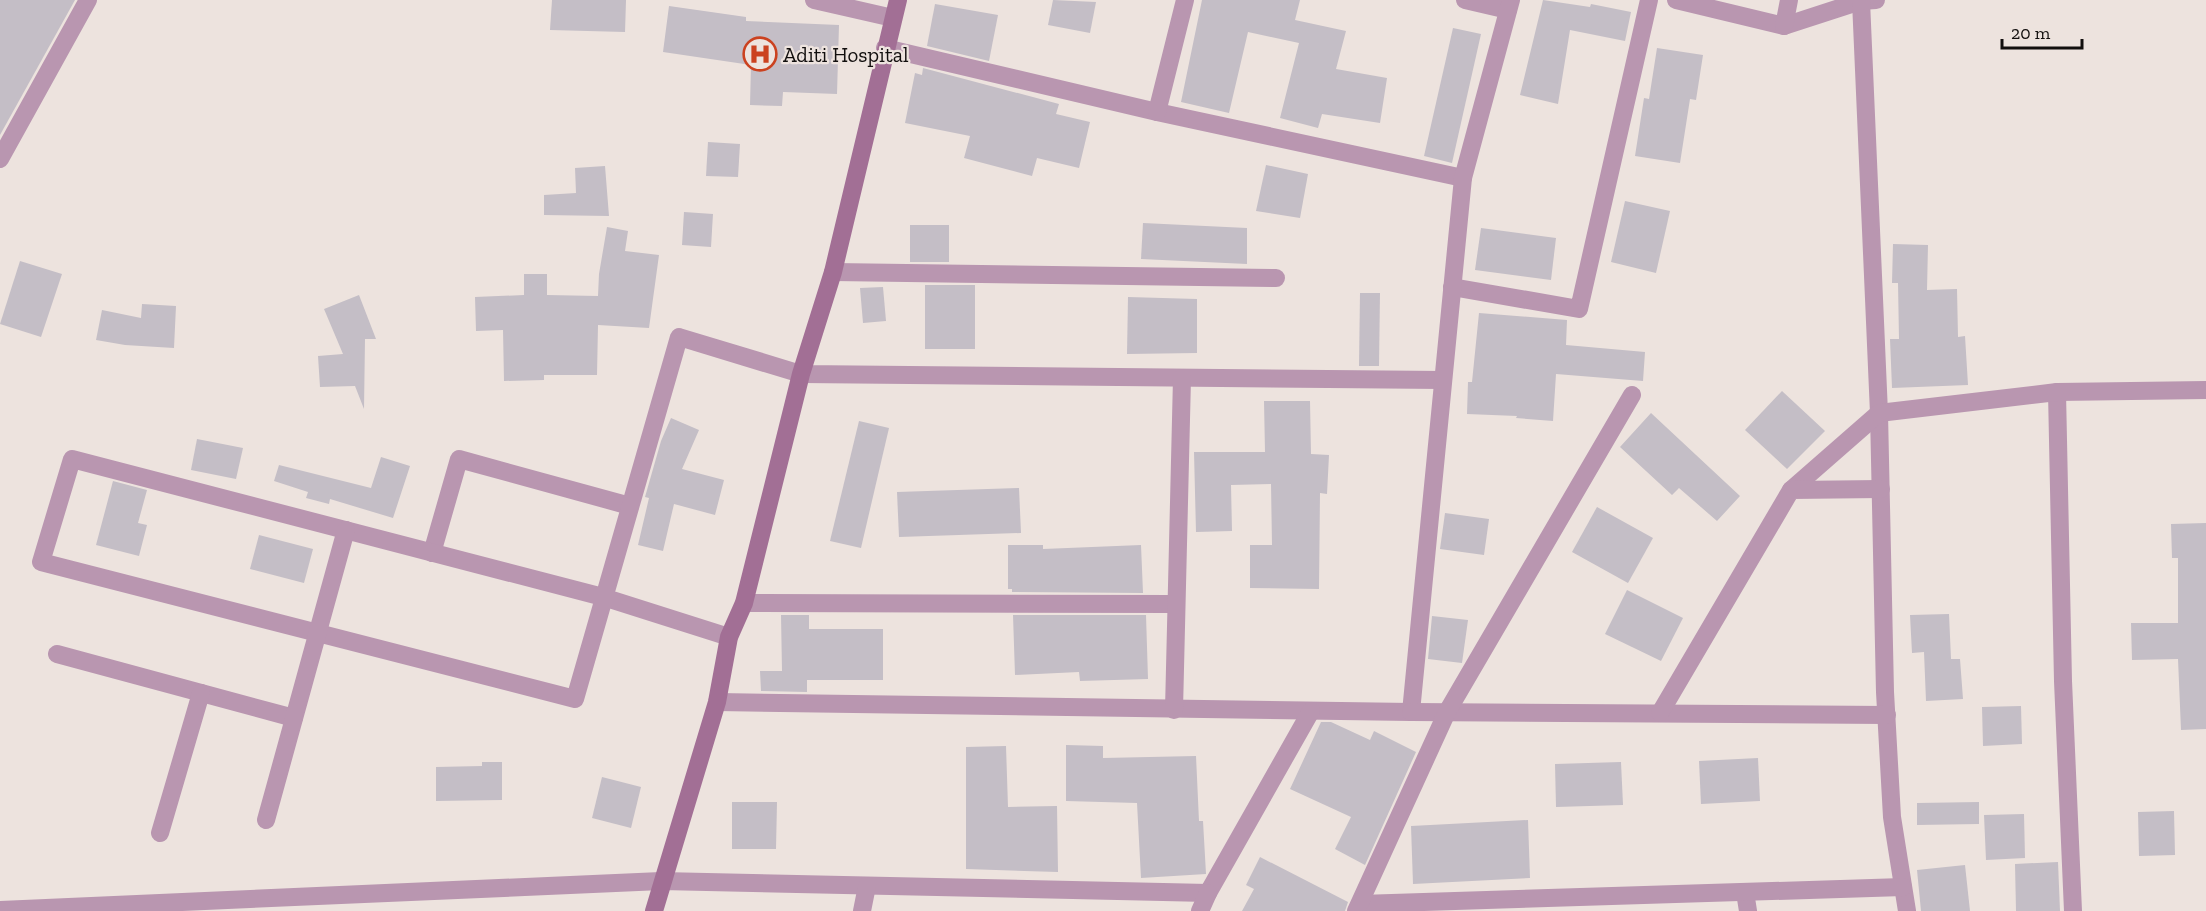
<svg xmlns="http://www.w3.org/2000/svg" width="2206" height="911" viewBox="0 0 2206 911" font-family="'Zilla Slab',serif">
<rect width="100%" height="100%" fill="#ede3de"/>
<!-- building -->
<g fill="#c4bec6">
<path d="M 0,0 L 75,0 L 0,135 Z"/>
<path d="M 552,0 L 626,0 L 625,32 L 550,30 Z"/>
<path d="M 1053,0 L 1096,2 L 1090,33 L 1048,25 Z"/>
<path d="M 1202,0 L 1300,0 L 1295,20 L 1346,31 L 1336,69 L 1387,78 L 1380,123 L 1322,114 L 1318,128 L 1280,118 L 1299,43 L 1248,32 L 1229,113 L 1181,102 Z"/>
<path d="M 1543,0 L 1590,7 L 1591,4 L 1631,12 L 1625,41 L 1570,30 L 1558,104 L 1520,95 Z"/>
<path d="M 935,4 L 998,15 L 989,61 L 927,46 Z"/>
<path d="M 669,6 L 746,17 L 746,21 L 839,25 L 837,94 L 783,92 L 782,106 L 750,105 L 751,65 L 663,52 Z"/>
<path d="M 1453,28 L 1481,34 L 1452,163 L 1424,156 Z"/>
<path d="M 1657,48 L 1703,55 L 1696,100 L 1690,99 L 1680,163 L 1635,156 L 1644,98 L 1649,99 Z"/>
<path d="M 923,68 L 1059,104 L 1056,114 L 1090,122 L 1079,168 L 1037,158 L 1032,176 L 964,158 L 970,136 L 905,123 L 915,73 L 922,75 Z"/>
<path d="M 708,142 L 740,144 L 738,177 L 706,176 Z"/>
<path d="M 1266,165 L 1308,174 L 1300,218 L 1256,211 Z"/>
<path d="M 605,166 L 609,216 L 544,215 L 544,195 L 576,193 L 575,168 Z"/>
<path d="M 1625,201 L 1670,211 L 1656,273 L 1611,262 Z"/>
<path d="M 684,212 L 713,214 L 711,247 L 682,245 Z"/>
<path d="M 1143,223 L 1247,228 L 1247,264 L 1141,259 Z"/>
<rect x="910" y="225" width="39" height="37"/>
<path d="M 607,227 L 628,231 L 625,251 L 659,255 L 649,328 L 598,325 L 597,375 L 544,375 L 544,380 L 504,381 L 503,330 L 476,331 L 475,297 L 524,295 L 524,274 L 547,274 L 547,295 L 598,296 L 599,274 Z"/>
<path d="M 1481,228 L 1556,238 L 1551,280 L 1475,270 Z"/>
<path d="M 1893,244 L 1928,245 L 1927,290 L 1957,289 L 1958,337 L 1965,336 L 1968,385 L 1892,388 L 1890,339 L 1899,339 L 1898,283 L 1892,283 Z"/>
<path d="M 20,261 L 62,274 L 41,337 L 0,324 Z"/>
<rect x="925" y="285" width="50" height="64"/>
<path d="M 883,287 L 886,321 L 863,323 L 860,288 Z"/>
<path d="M 1360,293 L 1380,293 L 1379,366 L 1359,366 Z"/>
<path d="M 359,295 L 376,339 L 365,339 L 364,409 L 355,386 L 320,387 L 318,356 L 343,354 L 324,309 Z"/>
<path d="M 1128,297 L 1197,299 L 1197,353 L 1127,354 Z"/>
<path d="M 142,304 L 176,306 L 174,348 L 125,345 L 96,340 L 102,310 L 141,318 Z"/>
<path d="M 1479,313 L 1567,320 L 1566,345 L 1645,352 L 1643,381 L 1556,374 L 1553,421 L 1516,418 L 1517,416 L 1467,414 L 1468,382 L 1472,382 Z"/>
<path d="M 1782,391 L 1825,431 L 1787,469 L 1745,430 Z"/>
<path d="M 1264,401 L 1310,401 L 1311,454 L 1329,455 L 1327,494 L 1320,493 L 1319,589 L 1250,588 L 1250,545 L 1272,545 L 1271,484 L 1231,485 L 1232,531 L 1196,532 L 1194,452 L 1265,452 Z"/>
<path d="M 1651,413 L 1740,496 L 1717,521 L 1679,488 L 1672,495 L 1620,447 Z"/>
<path d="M 671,418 L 699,430 L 682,469 L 724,480 L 715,515 L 674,504 L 663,551 L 638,545 L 649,498 L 645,497 L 661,441 Z"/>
<path d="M 859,421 L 889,428 L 861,548 L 830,541 Z"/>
<path d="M 197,439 L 243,448 L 236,479 L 191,470 Z"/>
<path d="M 381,457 L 410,466 L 393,518 L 330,499 L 329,504 L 306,498 L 308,492 L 274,481 L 279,465 L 371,488 Z"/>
<path d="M 113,481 L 147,490 L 138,523 L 147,525 L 139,556 L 96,545 Z"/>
<path d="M 1019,488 L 1021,533 L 899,537 L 897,492 Z"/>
<path d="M 1597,507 L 1653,538 L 1628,583 L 1572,552 Z"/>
<path d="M 1445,513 L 1489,519 L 1484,555 L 1440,549 Z"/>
<path d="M 2206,523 L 2206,729 L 2181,730 L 2178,659 L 2132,660 L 2131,623 L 2178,623 L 2178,558 L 2172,558 L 2171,524 Z"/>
<path d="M 259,535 L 313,549 L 304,583 L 250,569 Z"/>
<path d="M 1008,545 L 1043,545 L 1043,549 L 1141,545 L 1143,593 L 1012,592 L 1012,589 L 1008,589 Z"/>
<path d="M 1627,590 L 1683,618 L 1661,661 L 1605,634 Z"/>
<path d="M 1949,614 L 1951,659 L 1960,659 L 1963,699 L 1926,701 L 1924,652 L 1912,653 L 1910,615 Z"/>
<path d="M 781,615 L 809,615 L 809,629 L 883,629 L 883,680 L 807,680 L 807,692 L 761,691 L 760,671 L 782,671 Z"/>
<path d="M 1013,615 L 1146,615 L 1148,679 L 1080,681 L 1079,672 L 1015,675 Z"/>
<path d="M 1432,616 L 1468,620 L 1462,663 L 1428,659 Z"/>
<path d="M 2021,706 L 2022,744 L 1983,746 L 1982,707 Z"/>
<path d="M 1321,722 L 1331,722 L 1370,740 L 1374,731 L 1416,752 L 1365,865 L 1335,849 L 1351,817 L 1290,789 Z"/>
<path d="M 1066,745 L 1103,746 L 1103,758 L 1196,756 L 1199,821 L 1203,821 L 1206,874 L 1141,878 L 1137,803 L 1066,801 Z"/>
<path d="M 1006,746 L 1008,807 L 1057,806 L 1058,872 L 966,869 L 966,747 Z"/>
<path d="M 1758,758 L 1760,801 L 1701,804 L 1699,761 Z"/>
<path d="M 482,762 L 502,762 L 502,800 L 436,801 L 436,767 L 482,766 Z"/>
<path d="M 1621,762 L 1623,805 L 1556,807 L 1555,764 Z"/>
<path d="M 602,777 L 641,787 L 631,828 L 592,818 Z"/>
<path d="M 732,802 L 777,802 L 776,849 L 732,849 Z"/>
<path d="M 1979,802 L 1979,824 L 1917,825 L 1917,803 Z"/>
<path d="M 2174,811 L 2175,855 L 2139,856 L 2138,812 Z"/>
<path d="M 2024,814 L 2025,858 L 1986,860 L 1984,815 Z"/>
<path d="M 1528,820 L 1530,878 L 1413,884 L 1411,826 Z"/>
<path d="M 1260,857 L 1348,902 L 1345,911 L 1242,911 L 1254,889 L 1246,885 Z"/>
<path d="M 2058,862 L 2060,911 L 2016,911 L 2015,864 Z"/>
<path d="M 1965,865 L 1970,911 L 1921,911 L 1917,870 Z"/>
</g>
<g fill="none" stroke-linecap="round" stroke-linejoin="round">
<!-- street -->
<g stroke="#b996b0" stroke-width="18">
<path d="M 814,0 L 893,18"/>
<path d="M 1465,0 L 1508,10"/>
<path d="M 1676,0 L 1784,26 L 1861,1 L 1876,0"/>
<path d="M 1861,1 L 1879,413 L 1885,692 L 1892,817 L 1907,911"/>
<path d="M 1784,26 L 1789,0"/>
<path d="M 885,48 L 1157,112 L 1463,178"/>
<path d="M 1157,112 L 1185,0"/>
<path d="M 0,159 L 88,0"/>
<path d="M 833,272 L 1276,278"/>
<path d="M 1452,287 L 1579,309 L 1649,0"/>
<path d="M 2057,392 L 2063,681 L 2073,911"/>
<path d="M 1791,490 L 1879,413 L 2057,392 L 2206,390"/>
<path d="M 432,553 L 459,459 L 630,506"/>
<path d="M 744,603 L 1176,604"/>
<path d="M 729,637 L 603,597 L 72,459 L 41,562 L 575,699 L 679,337 L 801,374 L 1443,380"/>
<path d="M 57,654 L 294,718"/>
<path d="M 717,702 L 1411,712 L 1463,178 L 1511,0"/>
<path d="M 1174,710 L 1182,378"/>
<path d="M 1411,712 L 1887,715"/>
<path d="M 1660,713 L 1791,490 L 1881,489"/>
<path d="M 266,820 L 346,530"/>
<path d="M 160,833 L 201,693"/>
<path d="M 1745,892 L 1748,911"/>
<path d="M 1360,904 L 1903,887"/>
<path d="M 0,910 L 661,881 L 1208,893 L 1311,711"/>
<path d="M 862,911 L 867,886"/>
<path d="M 1200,911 L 1208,893"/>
<path d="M 1356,911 L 1447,712 L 1632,395"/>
</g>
<!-- secondary -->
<path stroke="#a26f95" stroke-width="18" d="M 654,911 L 717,702 L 729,637 L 744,603 L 801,374 L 833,272 L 898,0"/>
</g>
<!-- icons -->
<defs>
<g id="hospital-ring" transform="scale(1.725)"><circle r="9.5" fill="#ede3de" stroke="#cb4220" stroke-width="1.5"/><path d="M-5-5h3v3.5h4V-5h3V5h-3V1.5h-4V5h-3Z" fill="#cb4220"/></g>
</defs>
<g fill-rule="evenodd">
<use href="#hospital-ring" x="760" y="54"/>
</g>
<g text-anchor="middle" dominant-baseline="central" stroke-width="4.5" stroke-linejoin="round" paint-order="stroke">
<!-- poi labels -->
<g font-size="21" fill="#120f0e" stroke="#ede3de" text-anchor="start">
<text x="783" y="54">Aditi Hospital</text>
</g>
</g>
<!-- scale -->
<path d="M2002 39v9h80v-9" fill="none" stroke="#120f0e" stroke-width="3"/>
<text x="2011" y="39" font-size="18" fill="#120f0e" stroke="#ede3de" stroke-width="4.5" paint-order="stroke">20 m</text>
</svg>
